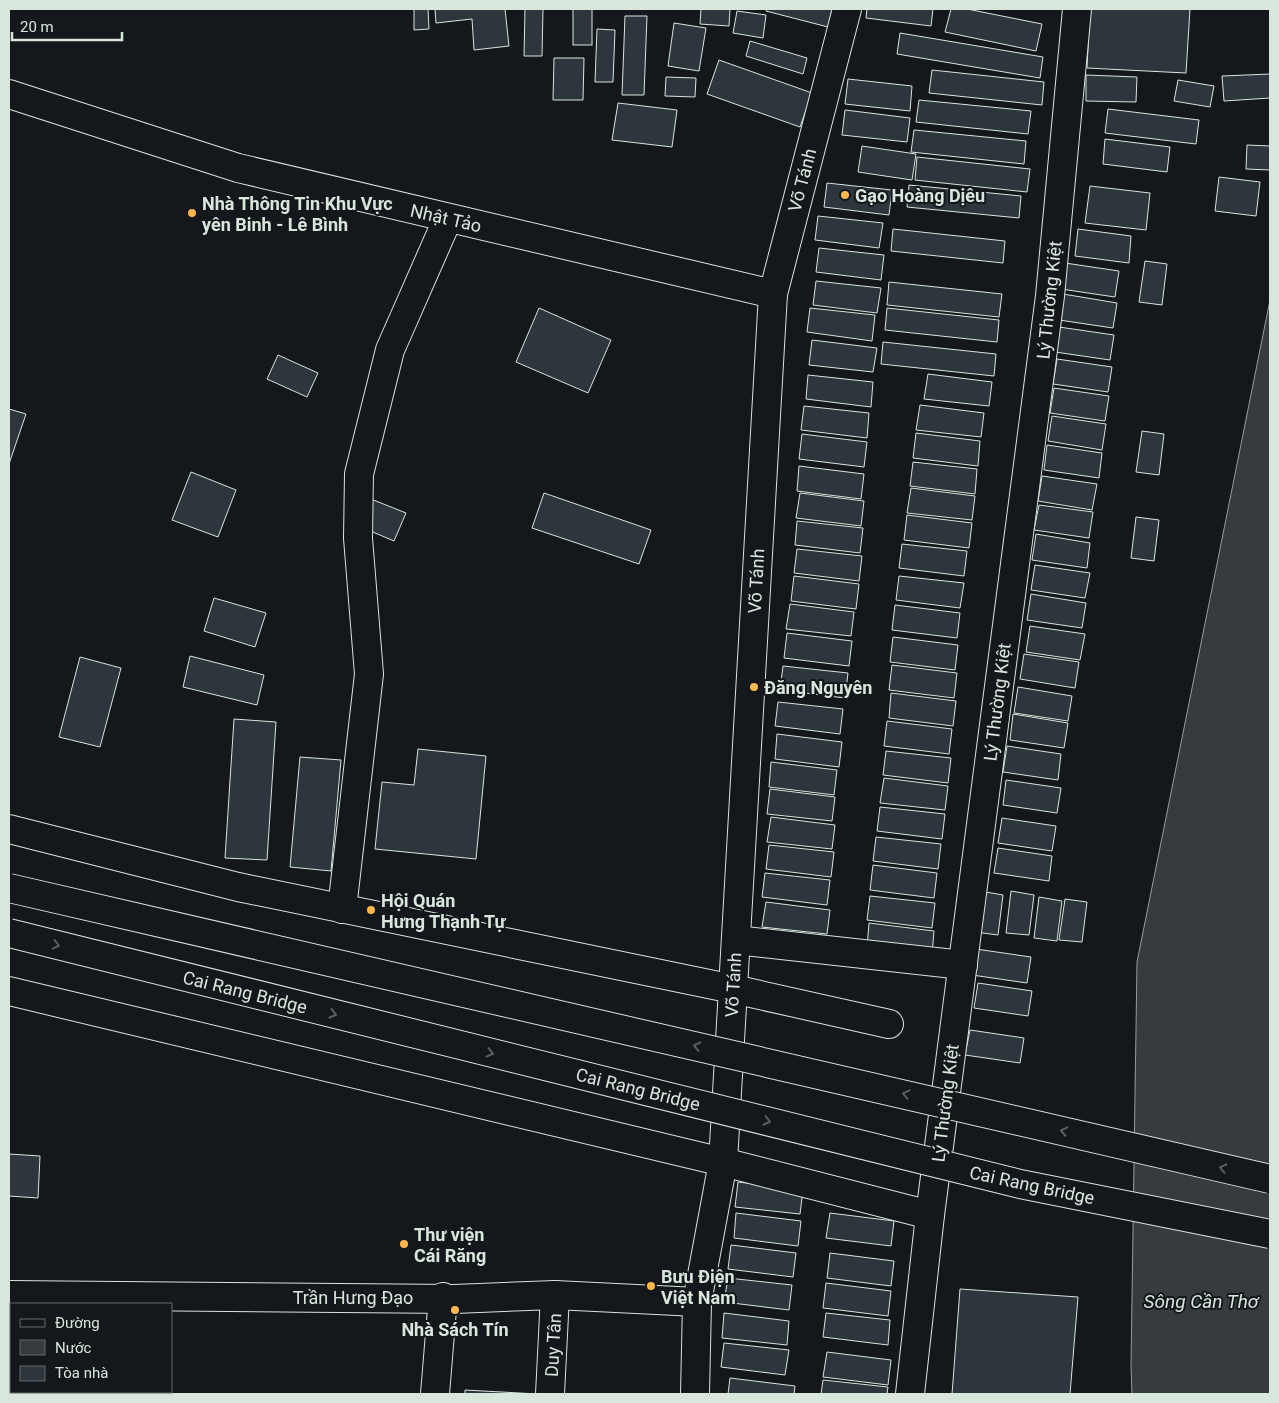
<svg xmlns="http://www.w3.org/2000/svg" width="1279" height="1403" viewBox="0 0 1279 1403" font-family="Roboto,sans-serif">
<rect width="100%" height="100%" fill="#14181c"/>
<!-- water -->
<path fill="#363b3e" stroke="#939e99" d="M 1270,300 L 1270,1394 L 1132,1394 L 1131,1366 L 1137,962 Z"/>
<!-- building -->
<g fill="#2c363c" stroke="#d8e6dc">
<path d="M 414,9 L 428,9 L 429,29 L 414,30 Z"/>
<path d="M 435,9 L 505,9 L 509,46 L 474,50 L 472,19 L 436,23 Z"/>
<path d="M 525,9 L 543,9 L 542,56 L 524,56 Z"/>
<rect x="573" y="9" width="19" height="36"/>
<path d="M 701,9 L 730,9 L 729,26 L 700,24 Z"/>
<path d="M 767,9 L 832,9 L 828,27 L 766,11 Z"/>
<path d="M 867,9 L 933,9 L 931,26 L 866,18 Z"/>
<path d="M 951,9 L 967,9 L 1042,24 L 1036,51 L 945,32 Z"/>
<path d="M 1090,9 L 1190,9 L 1186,73 L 1087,68 Z"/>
<path d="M 737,11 L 766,15 L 763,38 L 733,33 Z"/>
<path d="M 625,16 L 647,16 L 644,95 L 622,95 Z"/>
<path d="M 674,23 L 706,28 L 699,71 L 668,66 Z"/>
<path d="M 597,29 L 615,30 L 613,82 L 595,82 Z"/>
<path d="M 900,33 L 1043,57 L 1040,78 L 897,54 Z"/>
<path d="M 750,41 L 807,58 L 803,74 L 746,56 Z"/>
<path d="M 554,58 L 584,58 L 583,100 L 553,100 Z"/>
<path d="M 719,60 L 812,93 L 800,127 L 707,94 Z"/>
<path d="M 932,70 L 1044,82 L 1042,105 L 929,93 Z"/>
<path d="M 1270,74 L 1270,98 L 1224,101 L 1222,76 Z"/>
<path d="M 1086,75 L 1137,77 L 1136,102 L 1086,101 Z"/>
<path d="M 666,77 L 696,78 L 695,97 L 665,96 Z"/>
<path d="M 848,79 L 912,86 L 910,111 L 845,104 Z"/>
<path d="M 1178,80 L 1214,86 L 1210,107 L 1174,101 Z"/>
<path d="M 919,100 L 1031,111 L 1028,134 L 916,122 Z"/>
<path d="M 618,103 L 677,110 L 672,147 L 612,140 Z"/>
<path d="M 1108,109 L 1199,120 L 1196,144 L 1105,133 Z"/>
<path d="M 845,110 L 910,118 L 907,142 L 842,135 Z"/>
<path d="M 914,130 L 1026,141 L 1024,164 L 911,152 Z"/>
<path d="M 1105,139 L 1170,147 L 1167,172 L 1103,164 Z"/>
<path d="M 1247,145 L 1270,146 L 1270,170 L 1246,169 Z"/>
<path d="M 862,146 L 916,154 L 912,180 L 858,172 Z"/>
<path d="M 917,157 L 1030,169 L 1027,192 L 915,180 Z"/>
<path d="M 1219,177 L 1260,182 L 1256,216 L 1215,211 Z"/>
<path d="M 827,183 L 892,190 L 889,215 L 824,207 Z"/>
<path d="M 909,185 L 1021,196 L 1019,218 L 907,207 Z"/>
<path d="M 1090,186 L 1150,193 L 1146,230 L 1085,223 Z"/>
<path d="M 818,216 L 883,223 L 879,248 L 815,240 Z"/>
<path d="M 893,229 L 1005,241 L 1003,263 L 891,251 Z"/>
<path d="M 1078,229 L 1131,236 L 1129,263 L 1075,256 Z"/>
<path d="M 819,248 L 884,255 L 881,280 L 816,272 Z"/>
<path d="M 1145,261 L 1167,264 L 1162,305 L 1139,302 Z"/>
<path d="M 1065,263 L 1119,271 L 1115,297 L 1061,289 Z"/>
<path d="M 816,281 L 881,288 L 877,313 L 813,305 Z"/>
<path d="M 889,282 L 1002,294 L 999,317 L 887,305 Z"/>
<path d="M 1063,294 L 1117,303 L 1113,328 L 1059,320 Z"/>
<path d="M 539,308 L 611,340 L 588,393 L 516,362 Z"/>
<path d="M 810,308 L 875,315 L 872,341 L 807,332 Z"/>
<path d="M 887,308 L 999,320 L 997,342 L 885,330 Z"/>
<path d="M 1059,327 L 1114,335 L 1110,360 L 1055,352 Z"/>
<path d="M 812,340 L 877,348 L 873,372 L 809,365 Z"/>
<path d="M 883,342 L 996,354 L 994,376 L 881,364 Z"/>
<path d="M 278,355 L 318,373 L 307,397 L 267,379 Z"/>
<path d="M 1057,359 L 1112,367 L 1108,392 L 1053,384 Z"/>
<path d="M 928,374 L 992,382 L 989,406 L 924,399 Z"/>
<path d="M 808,375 L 873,382 L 871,407 L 806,399 Z"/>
<path d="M 1054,388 L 1109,396 L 1105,421 L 1050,413 Z"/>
<path d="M 920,405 L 984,413 L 981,437 L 916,430 Z"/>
<path d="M 804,406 L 869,413 L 867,438 L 801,430 Z"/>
<path d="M 9,409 L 26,414 L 9,464 Z"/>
<path d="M 1052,416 L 1106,424 L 1102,450 L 1048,441 Z"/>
<path d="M 1142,431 L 1164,434 L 1159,475 L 1136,472 Z"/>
<path d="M 916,433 L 980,441 L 978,466 L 913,458 Z"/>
<path d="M 802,434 L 867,442 L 864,467 L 799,459 Z"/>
<path d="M 1047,445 L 1102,453 L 1099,478 L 1044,470 Z"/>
<path d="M 913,462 L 977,469 L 975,494 L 910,486 Z"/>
<path d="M 799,466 L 864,474 L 861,499 L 797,491 Z"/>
<path d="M 191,472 L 236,490 L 218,537 L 172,520 Z"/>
<path d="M 1042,476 L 1097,484 L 1092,510 L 1038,501 Z"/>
<path d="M 911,488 L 975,496 L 972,520 L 907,513 Z"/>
<path d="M 544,493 L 651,530 L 639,564 L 532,528 Z"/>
<path d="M 800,493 L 864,501 L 861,526 L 796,518 Z"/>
<path d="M 366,497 L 406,513 L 394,541 L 354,524 Z"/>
<path d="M 1039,505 L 1093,512 L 1089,538 L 1034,530 Z"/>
<path d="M 907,515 L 972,523 L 969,548 L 904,540 Z"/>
<path d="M 1136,517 L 1159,520 L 1154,561 L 1131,558 Z"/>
<path d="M 797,521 L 863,528 L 860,553 L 795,545 Z"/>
<path d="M 1036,534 L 1090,543 L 1087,568 L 1032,560 Z"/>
<path d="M 902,544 L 967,551 L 964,576 L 899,568 Z"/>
<path d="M 797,549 L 862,556 L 859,581 L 794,573 Z"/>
<path d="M 1035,565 L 1090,573 L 1085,598 L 1031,590 Z"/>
<path d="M 794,576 L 859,584 L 856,609 L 791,601 Z"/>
<path d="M 899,576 L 964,583 L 960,608 L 896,600 Z"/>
<path d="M 1031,594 L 1086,603 L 1082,628 L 1027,620 Z"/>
<path d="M 214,598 L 266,613 L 255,647 L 204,631 Z"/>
<path d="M 790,604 L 854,612 L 851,636 L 786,629 Z"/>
<path d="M 895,605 L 960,613 L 957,638 L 892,630 Z"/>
<path d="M 1030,626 L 1085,634 L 1080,660 L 1026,652 Z"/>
<path d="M 787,633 L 852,641 L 849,666 L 784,658 Z"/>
<path d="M 893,637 L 958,645 L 955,670 L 890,662 Z"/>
<path d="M 1024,654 L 1079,662 L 1075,688 L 1020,679 Z"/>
<path d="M 190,656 L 264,675 L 257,705 L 183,687 Z"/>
<path d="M 80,657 L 121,668 L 100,747 L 59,737 Z"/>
<path d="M 892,665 L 957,673 L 954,698 L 889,690 Z"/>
<path d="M 783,666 L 848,673 L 845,698 L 780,690 Z"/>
<path d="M 1018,687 L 1072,696 L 1068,721 L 1014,713 Z"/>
<path d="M 891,693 L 956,701 L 953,726 L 889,718 Z"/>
<path d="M 778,702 L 843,709 L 840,734 L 775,726 Z"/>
<path d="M 1013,714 L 1068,723 L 1064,748 L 1010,740 Z"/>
<path d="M 234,719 L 276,722 L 267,860 L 225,858 Z"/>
<path d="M 887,721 L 952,729 L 949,754 L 884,746 Z"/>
<path d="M 777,734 L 842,742 L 839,767 L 775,759 Z"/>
<path d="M 1007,746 L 1061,754 L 1058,780 L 1003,772 Z"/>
<path d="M 418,749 L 486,756 L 476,859 L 375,849 L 382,782 L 414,785 Z"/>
<path d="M 886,751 L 951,758 L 948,783 L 883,775 Z"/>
<path d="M 300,757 L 341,760 L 331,871 L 290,867 Z"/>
<path d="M 771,762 L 837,770 L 834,795 L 769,787 Z"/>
<path d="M 884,778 L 948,786 L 945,810 L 880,803 Z"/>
<path d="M 1006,780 L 1061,788 L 1057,813 L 1003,805 Z"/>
<path d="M 770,789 L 835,797 L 832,821 L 767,814 Z"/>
<path d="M 880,807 L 945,814 L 942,839 L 877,831 Z"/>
<path d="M 771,817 L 835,825 L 832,849 L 767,842 Z"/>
<path d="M 1002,818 L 1056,826 L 1052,851 L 998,843 Z"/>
<path d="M 876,837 L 941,844 L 938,869 L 873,861 Z"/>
<path d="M 769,845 L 834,852 L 831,877 L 766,869 Z"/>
<path d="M 998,848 L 1052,856 L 1049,881 L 994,873 Z"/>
<path d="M 873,865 L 937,873 L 934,898 L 870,890 Z"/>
<path d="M 765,873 L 830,880 L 827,905 L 762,897 Z"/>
<path d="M 980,891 L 1003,895 L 998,935 L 975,932 Z"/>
<path d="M 1011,891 L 1034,895 L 1029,935 L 1006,933 Z"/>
<path d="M 870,896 L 935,903 L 932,928 L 867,920 Z"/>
<path d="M 1039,897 L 1062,901 L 1057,941 L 1034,938 Z"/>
<path d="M 1065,899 L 1087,902 L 1082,942 L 1059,940 Z"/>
<path d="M 766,902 L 830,910 L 827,934 L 762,927 Z"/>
<path d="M 869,923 L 934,931 L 932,955 L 867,948 Z"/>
<path d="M 976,949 L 1031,957 L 1027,983 L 972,975 Z"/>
<path d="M 978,983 L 1032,991 L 1028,1016 L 974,1008 Z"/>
<path d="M 970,1030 L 1024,1038 L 1020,1063 L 965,1055 Z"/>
<path d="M 9,1154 L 40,1156 L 38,1198 L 9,1196 Z"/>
<path d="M 738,1182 L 803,1190 L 800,1214 L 735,1207 Z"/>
<path d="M 736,1213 L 801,1221 L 798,1246 L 734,1238 Z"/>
<path d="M 830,1213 L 894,1221 L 891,1246 L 826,1238 Z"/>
<path d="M 731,1245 L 796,1253 L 793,1277 L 728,1269 Z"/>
<path d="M 830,1253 L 894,1261 L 891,1286 L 827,1278 Z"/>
<path d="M 728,1278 L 792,1285 L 789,1310 L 724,1302 Z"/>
<path d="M 826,1283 L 891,1291 L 888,1316 L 823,1308 Z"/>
<path d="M 960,1289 L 1078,1297 L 1070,1394 L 952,1394 Z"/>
<path d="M 724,1313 L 789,1321 L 787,1345 L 722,1338 Z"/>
<path d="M 826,1313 L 890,1320 L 888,1345 L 823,1337 Z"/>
<path d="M 724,1343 L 789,1350 L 785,1375 L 721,1367 Z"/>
<path d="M 827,1352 L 891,1360 L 888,1385 L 823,1377 Z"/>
<path d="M 730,1378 L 795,1386 L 794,1394 L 728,1394 Z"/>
<path d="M 823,1380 L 888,1387 L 887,1394 L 821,1394 Z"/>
<path d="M 465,1390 L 538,1394 L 465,1394 Z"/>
</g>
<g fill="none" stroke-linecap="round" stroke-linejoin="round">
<!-- street casing -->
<g stroke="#d8e6dc" stroke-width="30">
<g id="street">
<path d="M 9,829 L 238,887 L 733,989 L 889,1024"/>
<path d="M 342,909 L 369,674 L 358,538 L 359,474 L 390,350 L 448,218"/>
<path d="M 736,940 L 963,965"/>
<path d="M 9,991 L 723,1162 L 930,1215"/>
<path d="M 435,1394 L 443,1297"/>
<path d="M 550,1394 L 555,1295"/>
<path d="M 695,1394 L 697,1302 L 723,1162 L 773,294 L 847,9"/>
<path d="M 910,1394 L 930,1215 L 1050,296 L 1077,9"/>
</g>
</g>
<!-- secondary casing -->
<g stroke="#d8e6dc" stroke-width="30">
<g id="secondary">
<path d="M 9,94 L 238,168 L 773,294"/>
<path d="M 9,1295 L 454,1299 L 555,1295 L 697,1302"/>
</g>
</g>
<!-- street -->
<use href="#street" stroke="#14181c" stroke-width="28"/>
<!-- secondary -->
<use href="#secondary" stroke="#14181c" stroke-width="28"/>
<!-- highway-bridge casing -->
<g stroke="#d8e6dc" stroke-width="30" stroke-linecap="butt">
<g id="highway-bridge">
<path d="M 9,888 L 1270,1179"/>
<path d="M 9,933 L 1020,1184 L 1270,1234"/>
</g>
</g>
<!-- highway-bridge -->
<use href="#highway-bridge" stroke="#14181c" stroke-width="28"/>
</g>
<!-- one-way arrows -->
<defs><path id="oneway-chevron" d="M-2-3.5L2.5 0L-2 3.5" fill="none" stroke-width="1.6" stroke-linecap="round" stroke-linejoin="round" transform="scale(1.25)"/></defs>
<g stroke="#59605f">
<use href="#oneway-chevron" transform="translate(56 945) rotate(14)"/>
<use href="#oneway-chevron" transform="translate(333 1014) rotate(14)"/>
<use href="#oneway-chevron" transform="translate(697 1046) rotate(-167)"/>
<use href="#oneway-chevron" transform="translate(490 1053) rotate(14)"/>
<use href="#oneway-chevron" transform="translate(906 1094) rotate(-167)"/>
<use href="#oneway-chevron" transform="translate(767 1121) rotate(14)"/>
<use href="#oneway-chevron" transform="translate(1064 1131) rotate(-167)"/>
<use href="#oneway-chevron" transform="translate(1223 1168) rotate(-167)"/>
</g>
<!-- markers -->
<g fill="#ffb74d" stroke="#14181c" stroke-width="2">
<circle cx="845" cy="195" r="5"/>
<circle cx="192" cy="213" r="5"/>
<circle cx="754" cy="687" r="5"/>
<circle cx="371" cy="910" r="5"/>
<circle cx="404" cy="1244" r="5"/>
<circle cx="651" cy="1286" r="5"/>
<circle cx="455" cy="1310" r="5"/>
</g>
<g text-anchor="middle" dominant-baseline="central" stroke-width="4" stroke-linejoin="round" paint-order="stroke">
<!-- street labels -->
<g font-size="18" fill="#d8e6dc" stroke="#14181c">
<text transform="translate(802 180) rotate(-75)">Võ Tánh</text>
<text transform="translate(446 218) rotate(13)">Nhật Tảo</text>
<text transform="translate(1049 300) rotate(-84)">Lý Thường Kiệt</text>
<text transform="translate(756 581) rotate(-87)">Võ Tánh</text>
<text transform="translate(997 702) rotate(-83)">Lý Thường Kiệt</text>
<text transform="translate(733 985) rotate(-87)">Võ Tánh</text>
<text transform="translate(245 992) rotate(14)">Cai Rang Bridge</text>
<text transform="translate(638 1089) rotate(14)">Cai Rang Bridge</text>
<text transform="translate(945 1103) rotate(-83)">Lý Thường Kiệt</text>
<text transform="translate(1032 1185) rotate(12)">Cai Rang Bridge</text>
<text x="353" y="1297">Trần Hưng Đạo</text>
<text transform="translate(553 1345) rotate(-87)">Duy Tân</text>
</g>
<!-- poi labels -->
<g font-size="18" font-weight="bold" fill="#d8e6dc" stroke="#14181c" text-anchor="start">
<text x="855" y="195">Gạo Hoàng Dịêu</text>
<text x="202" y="203">Nhà Thông Tin Khu Vực<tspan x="202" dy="21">yên Binh - Lê Bình</tspan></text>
<text x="764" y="687">Đăng Nguyên</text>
<text x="381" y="900">Hội Quán<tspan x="381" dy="21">Hưng Thạnh Tự</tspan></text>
<text x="414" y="1234">Thư viện<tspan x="414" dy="21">Cái Răng</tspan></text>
<text x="661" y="1276">Bưu Điện<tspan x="661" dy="21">Việt Nam</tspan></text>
<text x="455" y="1329" text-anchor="middle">Nhà Sách Tín</text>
</g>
<!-- water labels -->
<g font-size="19" font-style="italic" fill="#d8e6dc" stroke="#14181c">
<text x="1201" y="1301">Sông Cần Thơ</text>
</g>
</g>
<!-- border -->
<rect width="1279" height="1403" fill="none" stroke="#d8e6dc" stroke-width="20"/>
<!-- legend -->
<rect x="10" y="1303" width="162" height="90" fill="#14181c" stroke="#626a69"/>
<rect x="20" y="1319" width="25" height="8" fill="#14181c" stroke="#626a69"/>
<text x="55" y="1328" font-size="15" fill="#d8e6dc">Đường</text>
<rect x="20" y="1340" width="25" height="15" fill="#363b3e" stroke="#626a69"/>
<text x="55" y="1353" font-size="15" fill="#d8e6dc">Nước</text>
<rect x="20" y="1366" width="25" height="15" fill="#2c363c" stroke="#626a69"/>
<text x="55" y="1378" font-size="15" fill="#d8e6dc">Tòa nhà</text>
<!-- scale -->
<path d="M12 32v8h110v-8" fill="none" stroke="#d8e6dc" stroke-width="2.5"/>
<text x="20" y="32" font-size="15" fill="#d8e6dc" stroke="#14181c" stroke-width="4" paint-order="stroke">20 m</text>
</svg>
